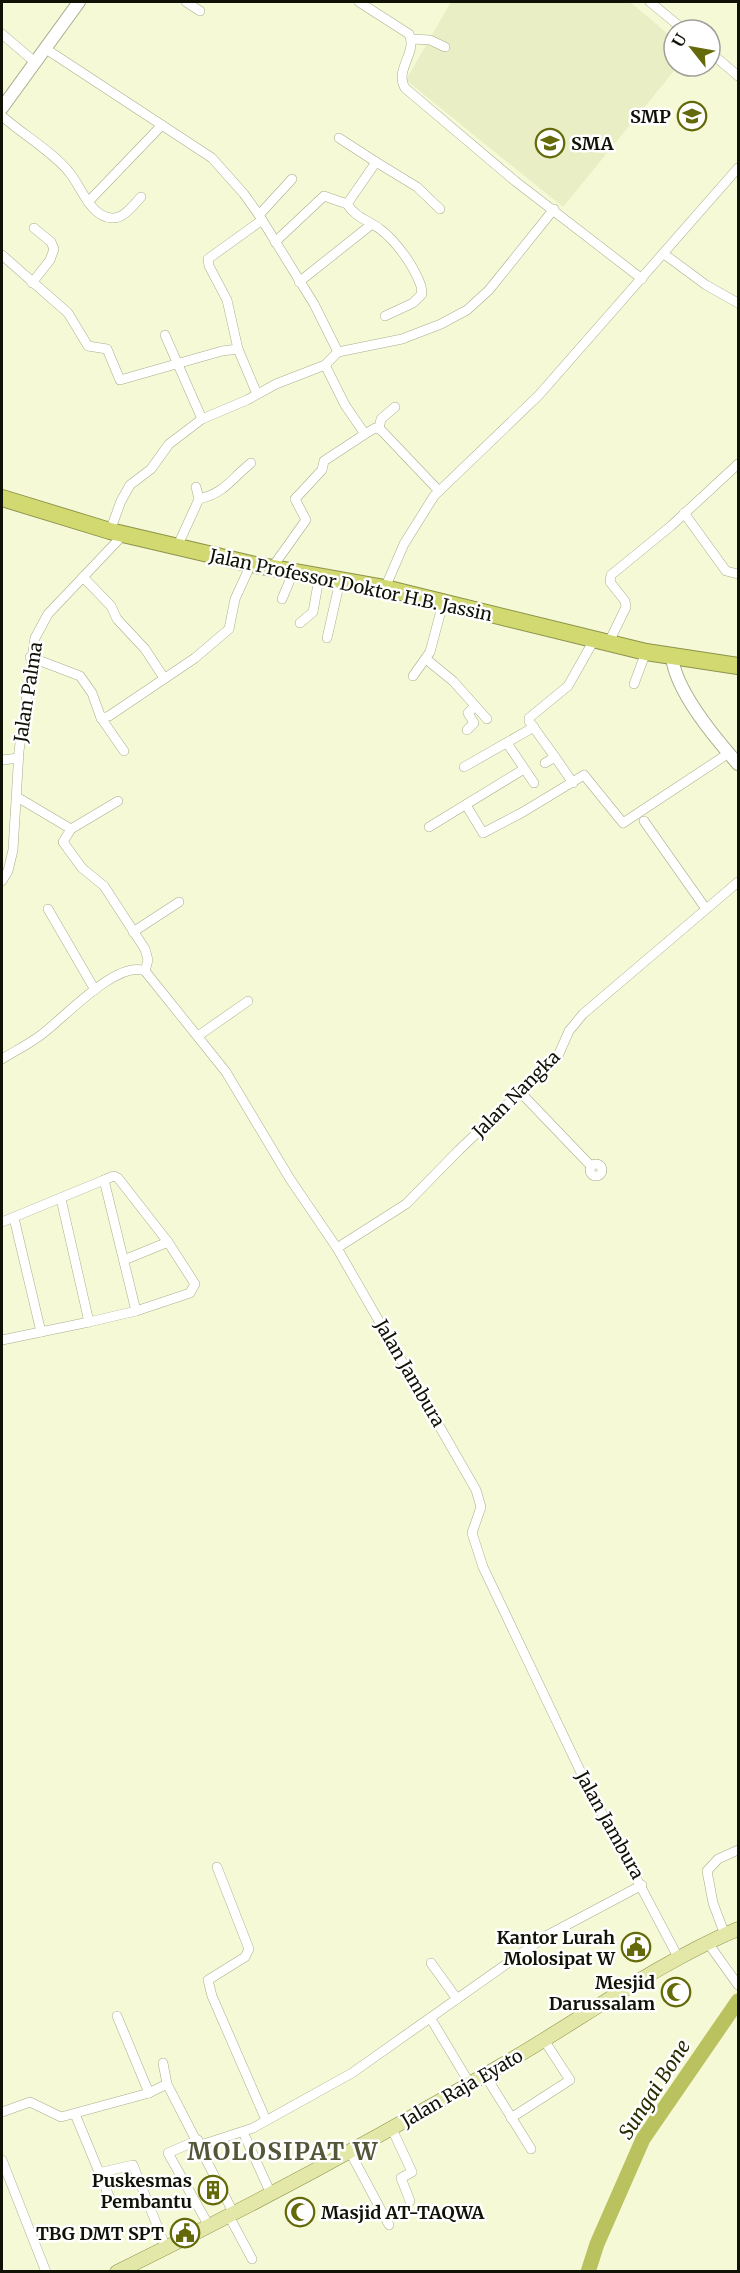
<svg xmlns="http://www.w3.org/2000/svg" width="740" height="2273" viewBox="0 0 740 2273" font-family="Merriweather,serif">
<rect width="100%" height="100%" fill="#f5f9d6"/>
<!-- built -->
<path fill="#e9eec4" d="M 451,2 L 630,2 L 674,39 L 674,66 L 678,66 L 563,207 L 406,80 Z"/>
<g fill="none" stroke-linecap="round" stroke-linejoin="round">
<!-- river -->
<path stroke="#bac15f" stroke-width="15" d="M 588,2272 L 597,2244 L 643,2139 L 738,2001"/>
<!-- street casing -->
<g stroke="#aaad8d" stroke-width="10">
<g id="street">
<path d="M 186,2 L 200,11"/>
<path d="M 359,2 L 409,34 C 418,52 394,70 405,88 L 515,181 L 642,279"/>
<path d="M 650,2 L 684,30"/>
<path d="M 2,34 L 36,63"/>
<path d="M 412,39 L 430,40 L 445,47"/>
<path d="M 46,49 L 212,158 L 244,194 L 259,215 L 314,304 L 338,352"/>
<path d="M 710,52 L 738,76"/>
<path d="M 2,116 C 22,134 52,151 69,172 C 81,186 90,217 112,218 C 124,219 134,204 141,197"/>
<path d="M 376,162 L 417,187 L 440,209"/>
<path d="M 88,202 L 162,125"/>
<path d="M 347,204 C 356,218 368,220 380,229 C 397,242 414,266 421,286 L 422,294 L 413,303 L 385,316"/>
<path d="M 259,215 L 292,179"/>
<path d="M 275,242 L 324,196 L 347,204 L 372,168 L 376,162 L 339,138"/>
<path d="M 664,254 L 706,285 L 738,303"/>
<path d="M 2,255 L 68,313 L 88,346 L 107,349 L 120,380 L 222,351 L 238,349 L 257,394"/>
<path d="M 299,282 L 372,224"/>
<path d="M 32,283 L 50,260 L 54,249 L 51,242 L 34,228"/>
<path d="M 165,335 L 202,419"/>
<path d="M 238,349 L 227,300 L 209,266 L 208,259 L 262,220"/>
<path d="M 325,365 L 345,405 L 365,434 L 375,428 L 381,430 L 439,491"/>
<path d="M 379,429 L 381,419 L 395,407"/>
<path d="M 199,499 C 225,493 231,479 251,463"/>
<path d="M 684,513 L 726,571 L 738,574"/>
<path d="M 110,531 L 121,501 L 130,485 L 151,469 L 169,444 L 202,419 L 247,400 L 276,384 L 325,365 L 338,352 L 402,339 L 441,324 L 467,310 L 489,290 L 554,209"/>
<path d="M 177,547 L 199,499 L 196,487"/>
<path d="M 271,569 L 306,520 L 295,499 L 322,470 L 324,461 L 365,434"/>
<path d="M 83,577 L 111,606 L 117,619 L 145,649 L 164,678"/>
<path d="M 385,588 L 404,544 L 434,496 L 539,395 L 738,168"/>
<path d="M 282,599 L 293,573"/>
<path d="M 300,623 L 313,612 L 319,578"/>
<path d="M 327,638 L 340,581"/>
<path d="M 609,642 L 626,607 L 625,601 L 610,582 L 611,575 L 671,526 L 738,464"/>
<path d="M 30,657 L 80,676 L 92,693 L 101,718 L 109,716 L 195,658 L 229,629 L 235,599 L 251,564"/>
<path d="M 426,659 L 453,681 L 487,719"/>
<path d="M 413,676 L 430,652 L 443,603"/>
<path d="M 634,684 L 646,652"/>
<path d="M 101,718 L 124,751"/>
<path d="M 467,730 L 474,723 L 468,713 L 475,706"/>
<path d="M 507,743 L 534,783"/>
<path d="M 555,757 L 529,721 L 529,718 L 568,686 L 594,640"/>
<path d="M 2,760 L 19,758"/>
<path d="M 545,763 L 555,757 L 573,783"/>
<path d="M 464,767 L 534,727"/>
<path d="M 17,797 L 71,829"/>
<path d="M 118,801 L 71,829 L 63,842 L 82,868 L 104,886 L 145,949 L 148,960 L 145,971"/>
<path d="M 466,805 L 483,833 L 523,812 L 584,775 L 623,823 L 729,753"/>
<path d="M 644,821 L 706,909"/>
<path d="M 429,827 L 524,769"/>
<path d="M 2,881 L 8,871 L 13,850 L 19,751 L 35,638 L 48,614 L 124,534"/>
<path d="M 48,909 L 95,990"/>
<path d="M 133,932 L 179,902"/>
<path d="M 198,1036 L 248,1001"/>
<path d="M 2,1059 C 15,1051 29,1044 41,1035 C 63,1019 117,959 145,971 L 226,1072 L 290,1179 L 337,1248 L 476,1490 L 481,1507 L 472,1533 L 483,1567 L 586,1783 L 679,1959"/>
<path d="M 520,1092 L 591,1166"/>
<circle cx="596" cy="1170" r="6"/>
<path d="M 104,1180 L 114,1176 L 118,1178 L 168,1242 L 195,1284 L 190,1293 L 136,1311"/>
<path d="M 14,1218 L 41,1332"/>
<path d="M 2,1222 L 104,1180 L 136,1311 L 89,1322"/>
<path d="M 337,1248 L 406,1204 L 459,1150 L 558,1056 L 569,1031 L 583,1014 L 738,882"/>
<path d="M 124,1260 L 168,1242"/>
<path d="M 2,1340 L 89,1322 L 61,1199"/>
<path d="M 217,1867 L 249,1949 L 245,1957 L 208,1980 L 212,1996 L 266,2120"/>
<path d="M 725,1935 L 713,1903 L 707,1871 L 718,1859 L 738,1850"/>
<path d="M 708,1943 L 738,1985"/>
<path d="M 431,1963 L 457,1999"/>
<path d="M 117,2016 L 149,2093"/>
<path d="M 431,2019 L 470,2084"/>
<path d="M 163,2063 L 167,2084 L 234,2214"/>
<path d="M 485,2075 L 531,2149"/>
<path d="M 2,2112 L 30,2102 L 61,2117 L 149,2093 L 167,2084"/>
<path d="M 75,2114 L 111,2201"/>
<path d="M 511,2118 L 570,2080 L 544,2040"/>
<path d="M 392,2129 L 412,2172 L 401,2178 L 410,2201"/>
<path d="M 243,2132 L 271,2194"/>
<path d="M 198,2140 L 168,2153 L 209,2226"/>
<path d="M 201,2145 L 253,2128 L 352,2073 L 546,1936 L 642,1885"/>
<path d="M 350,2152 L 389,2225"/>
<path d="M 2,2160 L 46,2272"/>
<path d="M 98,2173 L 133,2165 L 166,2248"/>
<path d="M 229,2216 L 252,2259"/>
</g>
</g>
<!-- secondary casing -->
<g stroke="#aaad8d" stroke-width="14">
<g id="secondary">
<path d="M 2,108 L 79,2"/>
<path d="M 672,657 C 676,692 715,738 738,764"/>
</g>
</g>
<!-- primary casing -->
<g stroke="#8e934b" stroke-width="15">
<path id="primary" d="M 117,2272 C 248,2208 376,2139 502,2065 C 579,2021 657,1963 738,1929"/>
</g>
<!-- highway casing -->
<g stroke="#8e934b" stroke-width="18">
<path id="highway" d="M 2,498 L 110,531 L 251,564 L 385,588 L 646,652 L 738,666"/>
</g>
<!-- street -->
<use href="#street" stroke="#fff" stroke-width="9"/>
<!-- secondary -->
<use href="#secondary" stroke="#fff" stroke-width="12"/>
<!-- primary -->
<use href="#primary" stroke="#e3e8a9" stroke-width="14"/>
<!-- highway -->
<use href="#highway" stroke="#d1d970" stroke-width="16"/>
</g>
<!-- icons -->
<defs>
<g id="school-ring" transform="scale(1.5)"><circle r="9.5" fill="#fff" stroke="#646909" stroke-width="1.5"/><path d="M0-5L7-2L0 1L-7-2ZM-4 1L0 2.5L4 1V4Q0 6-4 4Z" fill="#646909"/></g>
<g id="civic-ring" transform="scale(1.5)"><circle r="9.5" fill="#fff" stroke="#646909" stroke-width="1.5"/><path d="M-.6-6.5H3V-4.5H.6V-3L4-1V1h2V6H-6V1h2V-1L-.6-3ZM-1.2 2.5V6h2.4V2.5Z" fill="#646909"/></g>
<g id="mosque-ring" transform="scale(1.5)"><circle r="9.5" fill="#fff" stroke="#646909" stroke-width="1.5"/><path d="M3.5-4.9A6 6 0 1 0 3.5 4.9A5 5 0 1 1 3.5-4.9Z" fill="#646909"/></g>
<g id="building-ring" transform="scale(1.5)"><circle r="9.5" fill="#fff" stroke="#646909" stroke-width="1.5"/><path d="M-4-6H4V6H1V3H-1V6H-4ZM-2.5-4.3h1.7v1.8h-1.7ZM.8-4.3h1.7v1.8H.8ZM-2.5-1h1.7V.8h-1.7ZM.8-1h1.7V.8H.8Z" fill="#646909"/></g>
</defs>
<g fill-rule="evenodd">
<use href="#school-ring" x="692" y="116"/>
<use href="#school-ring" x="550" y="143"/>
<use href="#civic-ring" x="636" y="1947"/>
<use href="#mosque-ring" x="676" y="1992"/>
<use href="#building-ring" x="213" y="2190"/>
<use href="#mosque-ring" x="300" y="2212"/>
<use href="#civic-ring" x="185" y="2233"/>
</g>
<g text-anchor="middle" dominant-baseline="central" stroke-width="5" stroke-linejoin="round" paint-order="stroke">
<!-- poi labels -->
<g font-size="18" font-weight="bold" fill="#111206" stroke="#fff" text-anchor="end">
<text x="671" y="116">SMP</text>
<text x="571" y="143" text-anchor="start">SMA</text>
<text x="615" y="1937">Kantor Lurah<tspan x="615" dy="21">Molosipat W</tspan></text>
<text x="655" y="1982">Mesjid<tspan x="655" dy="21">Darussalam</tspan></text>
<text x="192" y="2180">Puskesmas<tspan x="192" dy="21">Pembantu</tspan></text>
<text x="321" y="2212" text-anchor="start">Masjid AT-TAQWA</text>
<text x="164" y="2233">TBG DMT SPT</text>
</g>
<!-- street labels -->
<g font-size="18" fill="#111206" stroke="#fff">
<text transform="translate(351 585) rotate(12)">Jalan Professor Doktor H.B. Jassin</text>
<text transform="translate(28 692) rotate(-81)">Jalan Palma</text>
<text transform="translate(516 1094) rotate(-45)">Jalan Nangka</text>
<text transform="translate(410 1373) rotate(60)">Jalan Jambura</text>
<text transform="translate(610 1825) rotate(61)">Jalan Jambura</text>
<text transform="translate(462 2088) rotate(-30)">Jalan Raja Eyato</text>
</g>
<!-- water labels -->
<g font-size="20" font-style="italic" fill="#2a2c01" stroke="#fff">
<text transform="translate(654 2089) rotate(-57)">Sungai Bone</text>
</g>
<!-- district labels -->
<g font-size="24" font-weight="bold" letter-spacing="1.5" fill="#535638" stroke="#fff">
<text x="283" y="2151">MOLOSIPAT W</text>
</g>
</g>
<!-- border -->
<rect width="740" height="2273" fill="none" stroke="#111206" stroke-width="6"/>
<!-- north arrow -->
<g transform="translate(692 48) rotate(301)"><circle r="28" fill="#ffffff" stroke="#a0a09b" stroke-width="1.5"/>
<path d="M0-4.5L10 22L0 15L-10 22Z" fill="#646909"/>
<text y="-9" font-size="16" font-weight="bold" text-anchor="middle" fill="#111206">U</text>
</g>
</svg>
